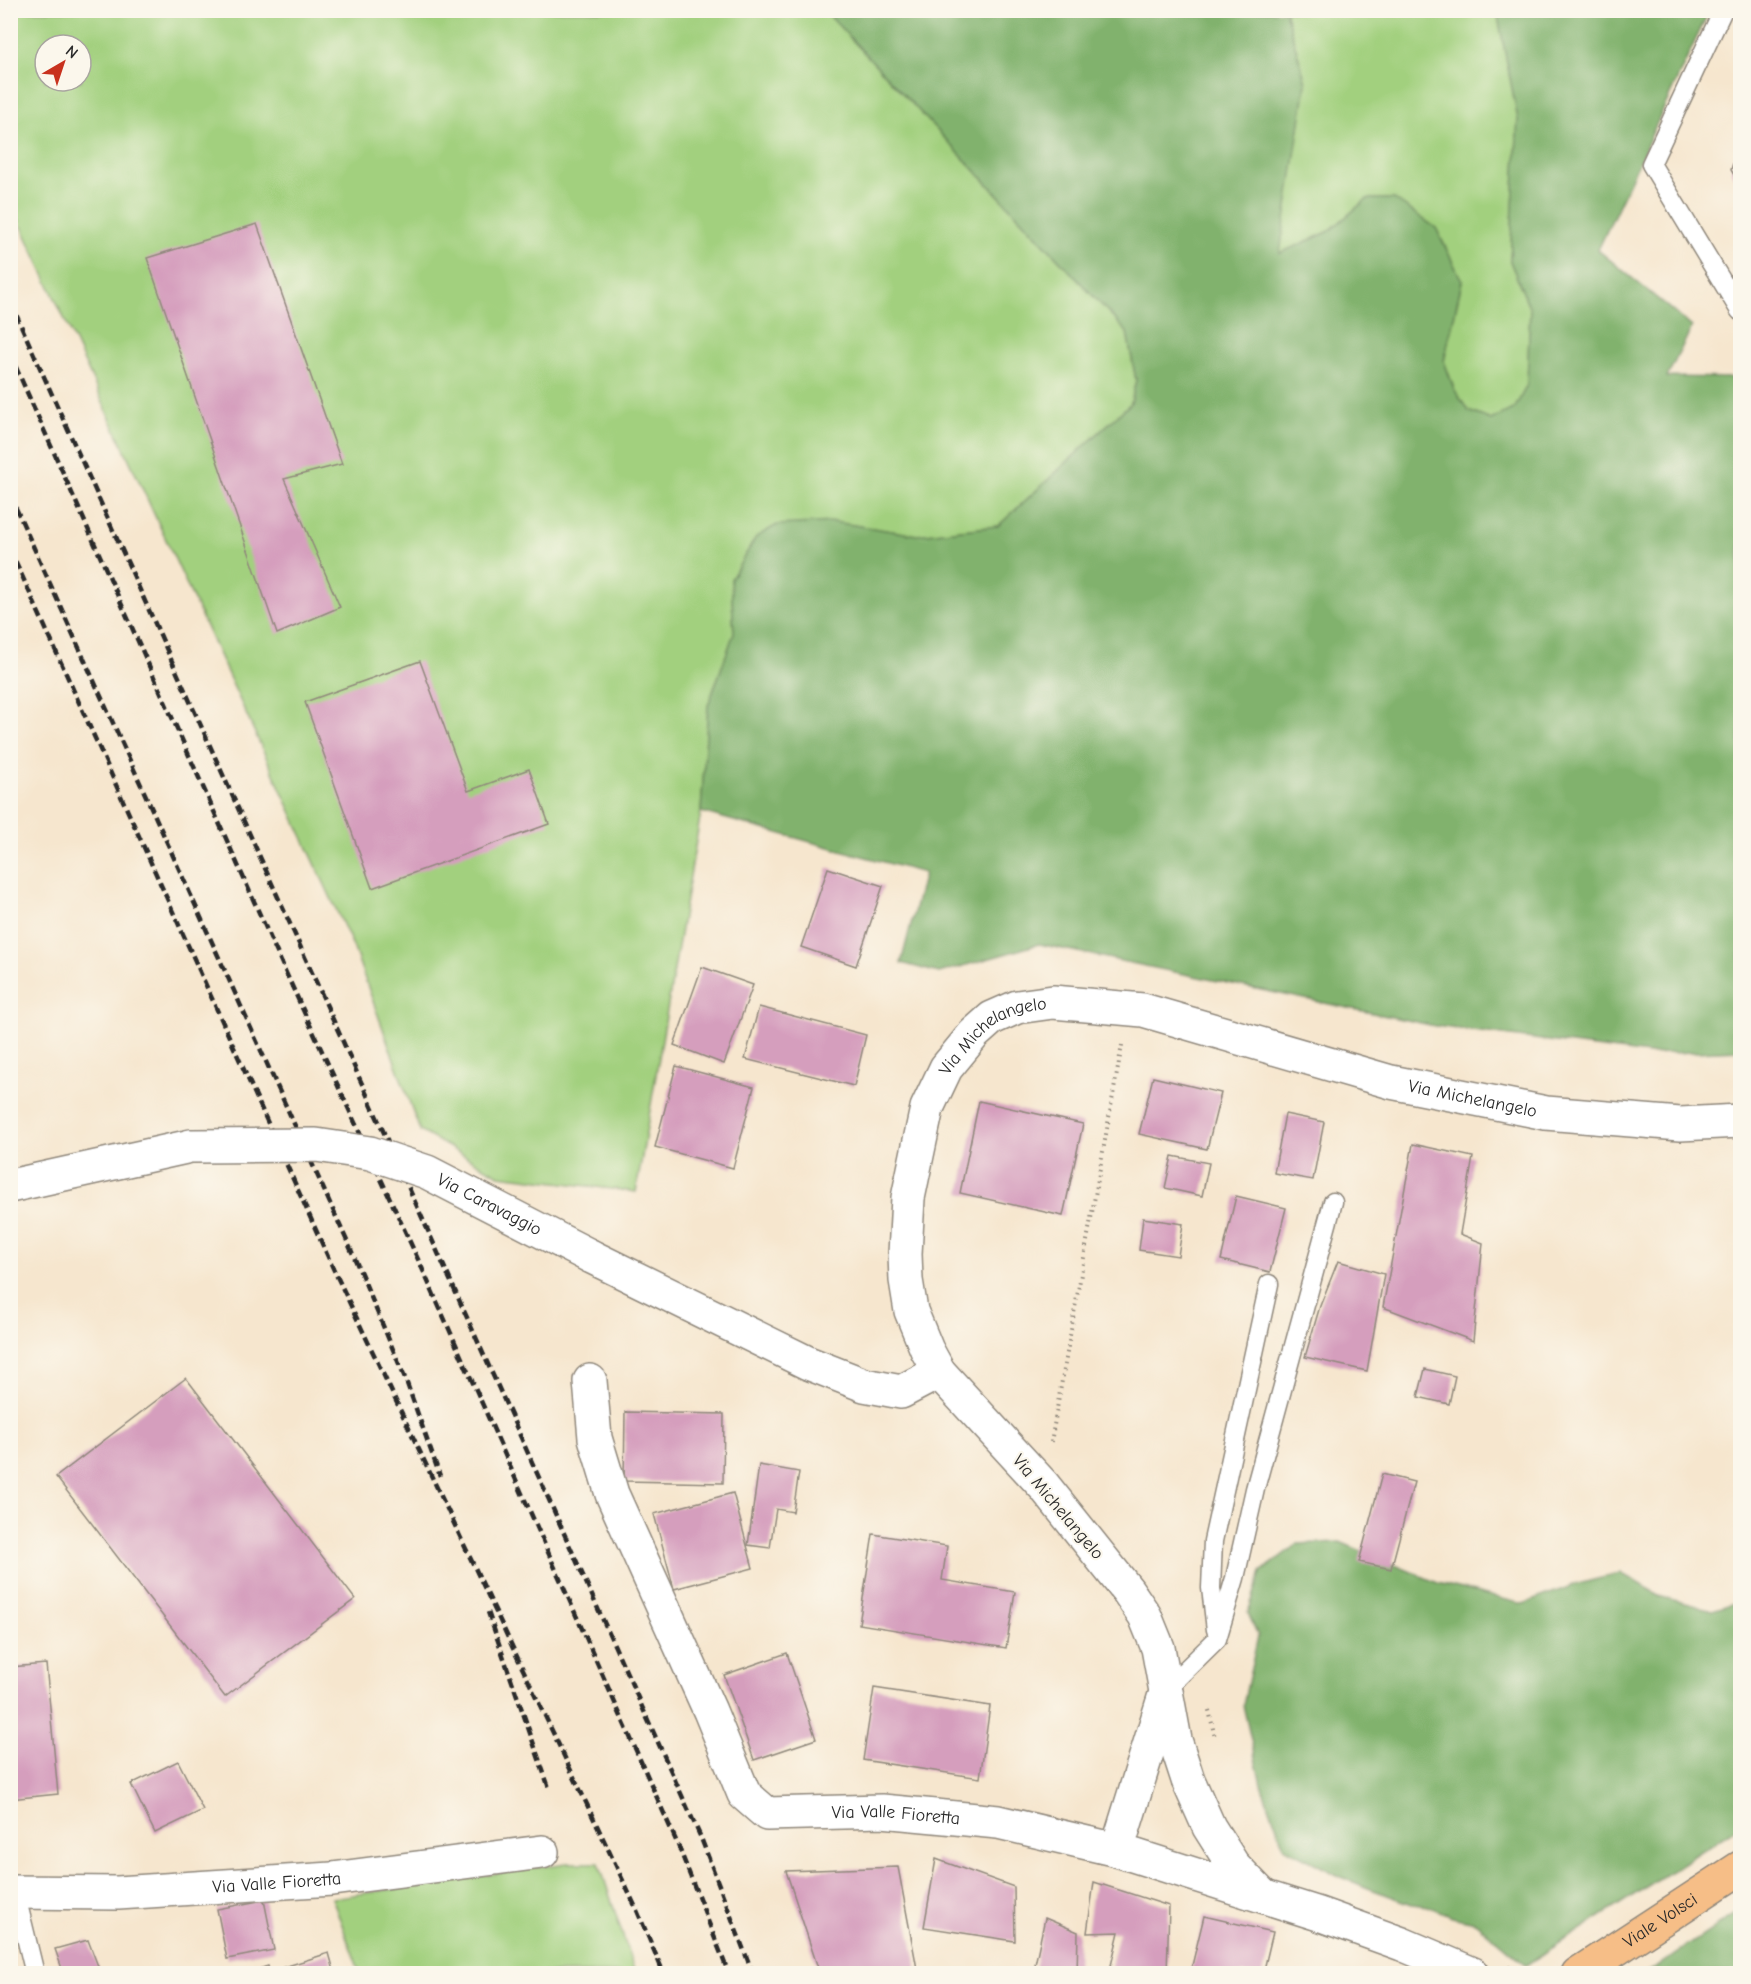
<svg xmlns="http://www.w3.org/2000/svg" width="1751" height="1984" viewBox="0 0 1751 1984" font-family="'Comic Neue',sans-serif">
<rect width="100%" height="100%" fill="#fbf7ec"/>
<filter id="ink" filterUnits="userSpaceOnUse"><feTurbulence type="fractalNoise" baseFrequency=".0167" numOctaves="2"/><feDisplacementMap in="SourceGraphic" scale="12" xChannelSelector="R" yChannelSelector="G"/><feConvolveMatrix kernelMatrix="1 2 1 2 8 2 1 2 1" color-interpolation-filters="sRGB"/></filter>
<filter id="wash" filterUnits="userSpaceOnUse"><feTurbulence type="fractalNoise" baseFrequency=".008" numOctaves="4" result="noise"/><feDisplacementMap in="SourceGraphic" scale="24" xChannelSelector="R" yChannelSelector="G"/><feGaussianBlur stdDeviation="1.35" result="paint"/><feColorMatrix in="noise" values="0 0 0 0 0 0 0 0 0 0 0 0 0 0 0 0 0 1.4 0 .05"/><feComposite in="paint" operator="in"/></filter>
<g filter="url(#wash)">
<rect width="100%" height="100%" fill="#f6e6ce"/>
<!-- green -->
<g fill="#a2d07e" stroke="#667e54" stroke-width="1.5" fill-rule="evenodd">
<path d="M 10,11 L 825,11 L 1127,332 L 1136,380 L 1131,403 L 998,526 L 917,535 L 834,522 L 731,579 L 734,633 L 708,706 L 701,812 L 636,1192 L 499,1175 L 420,1131 L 353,946 L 11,203 ZM 45,45 L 81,45 L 81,81 L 45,81 Z"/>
<path d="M 1285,11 L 1497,11 L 1518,119 L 1510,261 L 1530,309 L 1527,385 L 1515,408 L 1491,420 L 1468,411 L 1454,389 L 1444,361 L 1462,281 L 1436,228 L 1394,199 L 1367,199 L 1328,232 L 1279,254 L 1306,83 Z"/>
<path d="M 567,1863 L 599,1863 L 635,1973 L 360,1973 L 332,1898 Z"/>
</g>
<!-- forest -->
<g fill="#81b26d" stroke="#566e4c" stroke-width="1.5">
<path d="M 825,11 L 1285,11 L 1306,83 L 1280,253 L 1328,232 L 1367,199 L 1394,199 L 1436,228 L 1462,281 L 1444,361 L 1454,389 L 1468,411 L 1491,420 L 1515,408 L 1527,385 L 1530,309 L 1510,261 L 1518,119 L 1497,11 L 1709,11 L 1598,250 L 1692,327 L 1667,377 L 1740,378 L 1740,1050 L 1648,1054 L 1435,1026 L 1039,944 L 939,973 L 901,963 L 924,873 L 701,812 L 708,706 L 734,633 L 731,579 L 756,537 L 777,525 L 834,522 L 917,535 L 998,526 L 1131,403 L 1136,380 L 1127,332 Z"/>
<path d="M 1340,1542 L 1438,1583 L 1523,1604 L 1574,1585 L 1621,1573 L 1662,1597 L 1713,1610 L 1740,1601 L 1740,1826 L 1526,1965 L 1475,1922 L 1452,1917 L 1428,1906 L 1412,1904 L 1368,1888 L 1339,1876 L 1284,1847 L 1261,1784 L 1243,1705 L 1258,1636 L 1248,1613 L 1261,1572 L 1297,1544 Z"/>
<path d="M 1740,1911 L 1740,1973 L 1647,1973 Z"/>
</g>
<g id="blocks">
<!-- building -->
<g fill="#d59ebd">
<path d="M 1740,140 L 1740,185 L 1731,170 Z"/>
<path d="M 257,224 L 342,464 L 284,479 L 340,607 L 277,634 L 147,258 Z"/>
<path d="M 420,661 L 468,791 L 529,769 L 549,824 L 372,888 L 305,702 Z"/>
<path d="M 828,868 L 883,886 L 856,966 L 801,947 Z"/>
<path d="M 702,967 L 753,985 L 724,1064 L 674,1045 Z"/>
<path d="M 759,1007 L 866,1035 L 854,1086 L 745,1059 Z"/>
<path d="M 676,1066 L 754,1087 L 733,1168 L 655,1147 Z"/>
<path d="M 1153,1077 L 1221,1093 L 1207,1149 L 1139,1134 Z"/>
<path d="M 979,1101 L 1083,1124 L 1063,1216 L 960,1193 Z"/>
<path d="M 1285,1114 L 1324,1122 L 1313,1180 L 1274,1173 Z"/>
<path d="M 1413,1144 L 1473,1157 L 1460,1234 L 1483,1243 L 1473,1341 L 1383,1307 Z"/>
<path d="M 1172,1156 L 1209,1163 L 1202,1196 L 1165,1188 Z"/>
<path d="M 1236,1196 L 1286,1208 L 1270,1272 L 1221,1260 Z"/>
<path d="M 1143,1218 L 1183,1224 L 1178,1256 L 1139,1250 Z"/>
<path d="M 1338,1261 L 1384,1274 L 1367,1371 L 1305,1357 L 1320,1306 Z"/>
<path d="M 1425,1369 L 1455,1376 L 1449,1404 L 1418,1397 Z"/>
<path d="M 186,1378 L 355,1599 L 225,1697 L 56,1477 Z"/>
<path d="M 625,1412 L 724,1414 L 723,1483 L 624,1481 Z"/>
<path d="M 759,1465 L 799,1472 L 793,1512 L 776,1509 L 770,1548 L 748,1545 Z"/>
<path d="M 1382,1474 L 1414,1482 L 1391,1569 L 1359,1562 Z"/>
<path d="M 733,1493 L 753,1568 L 674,1589 L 654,1514 Z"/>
<path d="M 873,1534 L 947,1546 L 942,1580 L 1015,1592 L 1006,1648 L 859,1624 Z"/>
<path d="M 787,1653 L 816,1739 L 754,1760 L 724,1675 Z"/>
<path d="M 46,1664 L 58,1794 L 10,1799 L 10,1667 Z"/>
<path d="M 874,1688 L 990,1706 L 980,1778 L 863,1760 Z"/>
<path d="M 178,1761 L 203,1810 L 155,1833 L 131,1784 Z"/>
<path d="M 936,1859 L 1014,1887 L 1015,1941 L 924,1927 Z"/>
<path d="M 898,1867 L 918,1974 L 820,1974 L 786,1871 Z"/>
<path d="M 1094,1882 L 1169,1906 L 1167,1974 L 1109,1974 L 1119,1932 L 1087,1933 Z"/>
<path d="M 264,1900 L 274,1950 L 227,1959 L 217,1909 Z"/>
<path d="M 1204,1916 L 1273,1932 L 1263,1974 L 1190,1974 Z"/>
<path d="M 1045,1918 L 1078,1932 L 1077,1974 L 1033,1974 Z"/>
<path d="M 88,1940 L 101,1974 L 64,1974 L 55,1949 Z"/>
<path d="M 329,1953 L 335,1974 L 283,1974 L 281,1968 Z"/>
<path d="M 268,1966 L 271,1974 L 247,1974 L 247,1973 Z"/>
</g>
</g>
</g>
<g filter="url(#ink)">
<use href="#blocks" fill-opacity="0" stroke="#90887c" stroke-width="1.5"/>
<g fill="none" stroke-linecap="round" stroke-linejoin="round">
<!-- service casing -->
<g stroke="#90887c" stroke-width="21">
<g id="service">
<path d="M 1723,10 L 1651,164 L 1740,311"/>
<path d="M 1216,1630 L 1211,1588 L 1213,1541 L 1269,1284"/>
<path d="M 1167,1688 L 1217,1639 L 1235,1578 L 1255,1489 L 1333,1202"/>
<path d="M 15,1892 L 35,1974"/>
</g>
</g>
<!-- minor casing -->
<g stroke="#90887c" stroke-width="36">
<g id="minor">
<path d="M 10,1186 L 191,1146"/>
<path d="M 590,1256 L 808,1363 L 864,1385 L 901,1392 L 939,1372"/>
<path id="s1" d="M 590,1381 L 595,1438 L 612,1494 L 710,1711 L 744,1794 L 767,1814 L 882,1811 L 998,1822 L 1117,1850 L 1319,1914 L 1402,1944 L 1473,1974"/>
<path d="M 1117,1850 L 1164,1698"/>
<path id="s2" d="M 10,1892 L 118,1893 L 332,1879 L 542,1852"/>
<path id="s3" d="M 1263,1896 L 1233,1865 L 1209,1827 L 1188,1780 L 1175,1740 L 1158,1648 L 1145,1616 L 1128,1591 L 1044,1486 L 939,1372 L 927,1350 L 911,1311 L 906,1280 L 905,1254 L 908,1198 L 921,1136 L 927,1108 L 946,1068 L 974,1034 L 992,1018 L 1017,1007 L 1053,1002 L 1143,1010 L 1391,1082 L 1546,1113 L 1680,1124 L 1740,1121"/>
</g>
</g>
<!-- primary casing -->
<g stroke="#90887c" stroke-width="36">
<g id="primary">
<path id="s4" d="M 1578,1974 L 1740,1868"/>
</g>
</g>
<!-- path -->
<g stroke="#90887c" stroke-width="4" stroke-dasharray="1.5 4.5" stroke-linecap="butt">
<path d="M 1051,1442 L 1122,1045"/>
<path d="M 1209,1710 L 1215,1738"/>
<path d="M 1508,1967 L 1523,1974"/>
</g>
<!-- service -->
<use href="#service" stroke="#fff" stroke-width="18"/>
<!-- minor -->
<use href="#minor" stroke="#fff" stroke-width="33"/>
<!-- primary -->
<use href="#primary" stroke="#f6be87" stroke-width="33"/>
<!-- rail -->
<g stroke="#2b2b2b" stroke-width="4.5" stroke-dasharray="9 4.5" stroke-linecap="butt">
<path d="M 10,301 L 701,1838 L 753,1974"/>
<path d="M 10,354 L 286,973 L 422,1268 L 678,1845 L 729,1974"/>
<path d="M 10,495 L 352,1252 L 405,1378 L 440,1476"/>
<path d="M 10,549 L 333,1268 L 636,1908 L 664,1974"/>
<path d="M 488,1612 L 549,1788"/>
</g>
<!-- minor-bridge casing -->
<g stroke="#90887c" stroke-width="36" stroke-linecap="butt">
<g id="minor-bridge">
<path id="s5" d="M 191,1146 L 316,1145 L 370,1153 L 427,1172 L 590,1256"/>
</g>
</g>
<!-- minor-bridge -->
<use href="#minor-bridge" stroke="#fff" stroke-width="33"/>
</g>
</g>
<g text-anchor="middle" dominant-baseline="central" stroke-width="4.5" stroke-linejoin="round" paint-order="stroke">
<!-- street labels -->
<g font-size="18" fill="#2b2b2b" stroke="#fbf7ec">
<text stroke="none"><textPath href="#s3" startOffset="1006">Via Michelangelo</textPath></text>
<text stroke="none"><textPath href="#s3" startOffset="1510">Via Michelangelo</textPath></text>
<text stroke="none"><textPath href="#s5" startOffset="310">Via Caravaggio</textPath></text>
<text transform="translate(1058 1507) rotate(50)">Via Michelangelo</text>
<text stroke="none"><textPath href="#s1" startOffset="603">Via Valle Fioretta</textPath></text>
<text stroke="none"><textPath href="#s2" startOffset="267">Via Valle Fioretta</textPath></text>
<text stroke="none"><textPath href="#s4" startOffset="98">Viale Volsci</textPath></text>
</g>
</g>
<!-- margin -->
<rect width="1751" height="1984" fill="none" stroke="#fbf7ec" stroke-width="36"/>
<!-- north arrow -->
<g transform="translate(63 63) rotate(39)"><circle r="28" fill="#fbf7ec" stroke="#a8a59f" stroke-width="1.5"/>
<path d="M0-4.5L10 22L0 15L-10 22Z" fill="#c8321e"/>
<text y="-9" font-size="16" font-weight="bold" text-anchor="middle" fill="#2b2b2b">N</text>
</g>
</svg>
